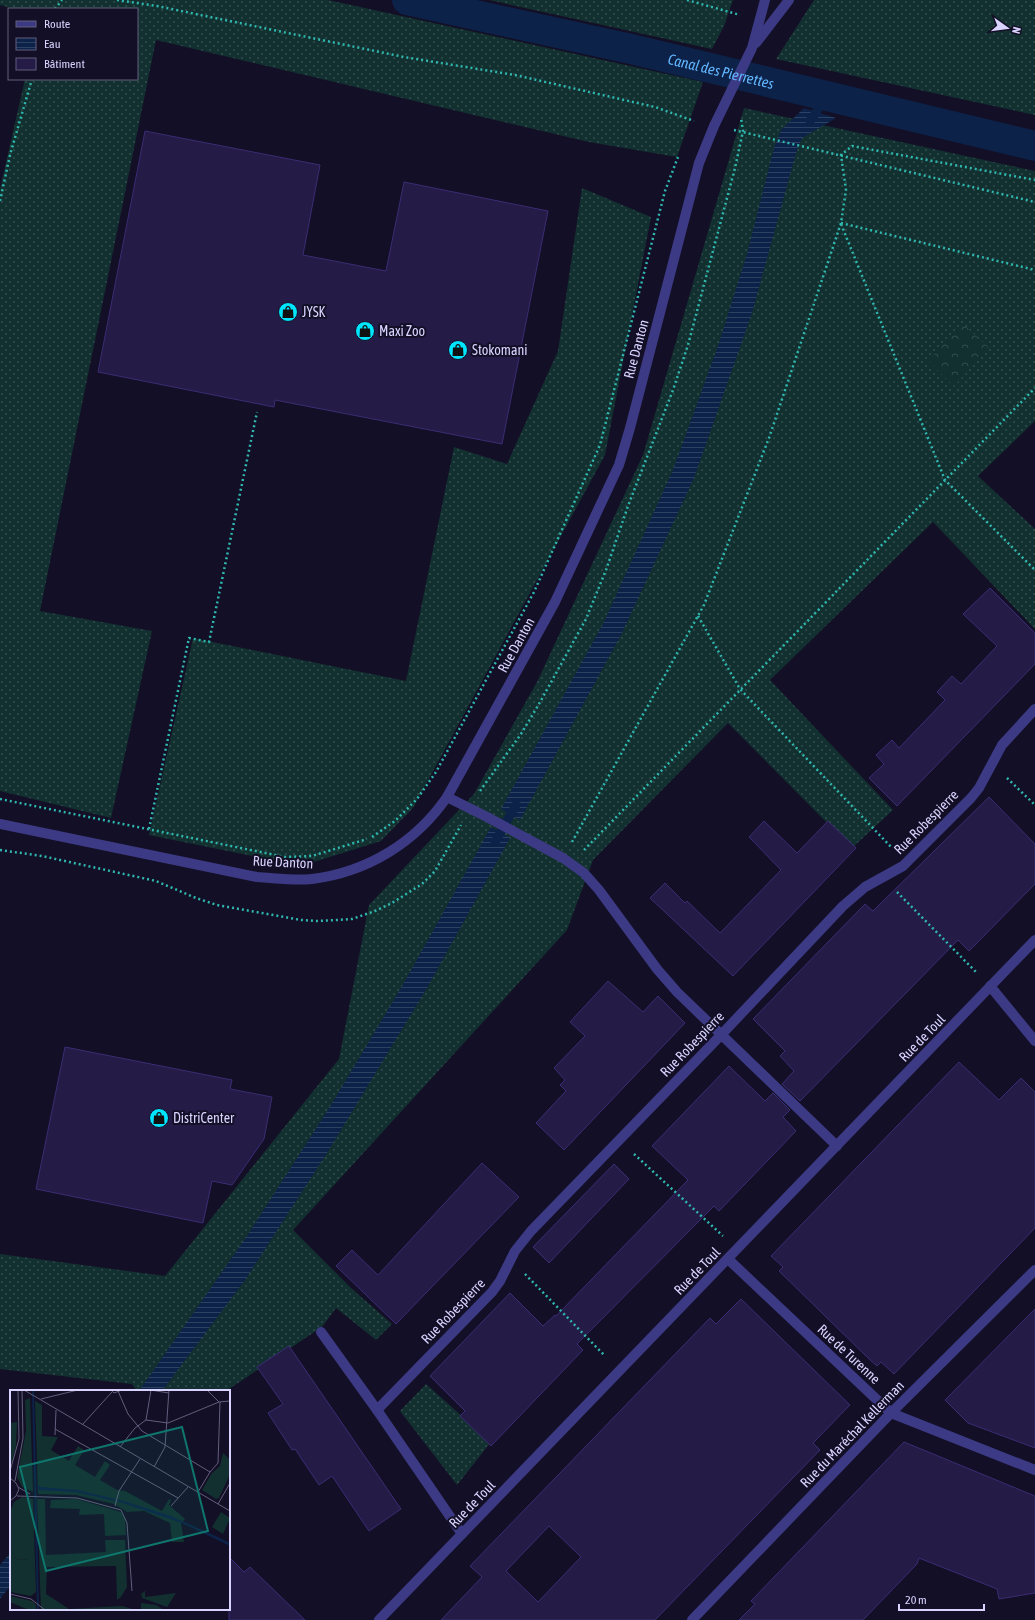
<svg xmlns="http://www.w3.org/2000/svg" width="1035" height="1620" viewBox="0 0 1035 1620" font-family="'Asap Condensed',sans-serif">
<defs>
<pattern id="grass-dots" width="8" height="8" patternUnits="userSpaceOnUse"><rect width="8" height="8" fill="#12302f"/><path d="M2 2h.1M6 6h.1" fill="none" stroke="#344d4e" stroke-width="1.8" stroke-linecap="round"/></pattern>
<pattern id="forest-crowns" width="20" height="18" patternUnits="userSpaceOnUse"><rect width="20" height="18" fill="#12302f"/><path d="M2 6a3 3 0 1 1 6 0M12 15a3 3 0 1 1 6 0" fill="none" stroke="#344d4e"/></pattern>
<pattern id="water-rules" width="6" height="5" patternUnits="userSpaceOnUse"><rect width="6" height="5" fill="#0c2248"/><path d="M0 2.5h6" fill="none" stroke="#2f4163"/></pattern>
</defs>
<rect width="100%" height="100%" fill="#130f26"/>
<!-- grass -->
<g fill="url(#grass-dots)">
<path d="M 0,0 L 328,0 L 703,82 L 677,157 L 589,142 L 156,40 L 40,611 L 152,631 L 111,818 L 0,791 L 0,189 L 25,79 L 137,79 L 137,9 L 16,9 L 0,5 Z"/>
<path d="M 489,0 L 733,0 L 724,26 L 712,49 Z"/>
<path d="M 814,0 L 1035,0 L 1035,115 L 776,59 Z"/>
<path d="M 744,108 L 1035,171 L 1035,421 L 978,476 L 1035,529 L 1035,629 L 933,522 L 770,680 L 893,810 L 852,848 L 728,723 L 593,860 L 567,930 L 293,1230 L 351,1288 L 392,1324 L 376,1340 L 336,1308 L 322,1327 L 226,1391 L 137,1391 L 132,1384 L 0,1369 L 0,1254 L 165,1276 L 339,1059 L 369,905 L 474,794 L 537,682 L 643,455 Z"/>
<path d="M 582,188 L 651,217 L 605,455 L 413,808 L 381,841 L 301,866 L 149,835 L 193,638 L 406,681 L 454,447 L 507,464 L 558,351 Z"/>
<path d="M 426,1384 L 491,1442 L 457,1485 L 400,1411 Z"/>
</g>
<!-- forest -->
<path fill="url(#forest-crowns)" d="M 963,324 L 989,348 L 954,386 L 928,361 Z"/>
<!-- water -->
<g fill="url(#water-rules)">
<path d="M 804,108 L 836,118 L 802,138 L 796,153 L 752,313 L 694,478 L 621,635 L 520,820 L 501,809 L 603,624 L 673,470 L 718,346 L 747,254 L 774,148 L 781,130 Z"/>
<path d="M 491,827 L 510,838 L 427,988 L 327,1153 L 245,1280 L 162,1391 L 139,1391 L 247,1236 L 331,1105 L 401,988 Z"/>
<path d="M 11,1552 L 11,1585 L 0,1599 L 0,1565 Z"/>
</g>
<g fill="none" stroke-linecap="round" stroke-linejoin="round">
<!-- stream -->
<g stroke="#0c2248" stroke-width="9">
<path d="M 810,121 L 827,96"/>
<path d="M 495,842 L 516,805"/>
</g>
<!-- canal -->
<path stroke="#0c2248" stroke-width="30" id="s1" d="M 407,0 L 631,49 L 1035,146"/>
</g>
<!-- building -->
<g fill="#241b47" stroke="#3b2d73" fill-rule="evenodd">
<path d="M 145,131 L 320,165 L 303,255 L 386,271 L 404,182 L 548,211 L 502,444 L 275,400 L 274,407 L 98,372 Z"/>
<path d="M 990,588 L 1035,633 L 1035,664 L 897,806 L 869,778 L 884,764 L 876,755 L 892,740 L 899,748 L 945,700 L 937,692 L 952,676 L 961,684 L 997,646 L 963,614 Z"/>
<path d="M 989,797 L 1035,844 L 1035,884 L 969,951 L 958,940 L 800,1101 L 782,1084 L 794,1071 L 780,1056 L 785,1051 L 753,1019 L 865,904 L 873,911 Z"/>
<path d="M 764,821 L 797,853 L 828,821 L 856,848 L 733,976 L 650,898 L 665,883 L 685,903 L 687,901 L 720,933 L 781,870 L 749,837 Z"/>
<path d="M 608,981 L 643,1012 L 658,996 L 685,1023 L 564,1150 L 536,1123 L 566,1091 L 560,1085 L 565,1080 L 554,1068 L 585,1036 L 570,1022 Z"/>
<path d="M 65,1047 L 232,1080 L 230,1089 L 272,1097 L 264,1139 L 232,1185 L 212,1181 L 203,1223 L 36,1189 Z"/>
<path d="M 959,1062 L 999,1100 L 1021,1078 L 1035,1092 L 1035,1228 L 894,1374 L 881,1362 L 877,1366 L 868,1358 L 779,1271 L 783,1267 L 771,1256 Z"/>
<path d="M 729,1066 L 765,1101 L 773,1093 L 790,1110 L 783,1117 L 796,1131 L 719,1211 L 714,1206 L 577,1344 L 583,1350 L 491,1446 L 460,1416 L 465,1411 L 430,1376 L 510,1293 L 543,1326 L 555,1315 L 556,1316 L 688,1180 L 652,1146 Z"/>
<path d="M 482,1163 L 519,1197 L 396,1324 L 336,1266 L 352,1250 L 378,1275 Z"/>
<path d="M 614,1164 L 629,1179 L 549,1263 L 533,1247 Z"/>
<path d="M 741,1299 L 850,1405 L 813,1443 L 820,1450 L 655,1620 L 441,1620 L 482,1577 L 470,1566 L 710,1318 L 716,1324 ZM 549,1526 L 581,1557 L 538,1602 L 506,1571 Z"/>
<path d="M 1035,1309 L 1035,1448 L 968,1423 L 945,1400 Z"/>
<path d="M 289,1346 L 401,1509 L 369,1531 L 332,1476 L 319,1485 L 295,1449 L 292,1450 L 268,1413 L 283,1404 L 257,1367 Z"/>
<path d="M 904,1442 L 1035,1496 L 1035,1593 L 999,1599 L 997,1589 L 919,1558 L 917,1564 L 863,1620 L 739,1620 L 755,1604 L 751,1601 Z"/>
<path d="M 229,1557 L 244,1572 L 250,1567 L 305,1620 L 229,1620 Z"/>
</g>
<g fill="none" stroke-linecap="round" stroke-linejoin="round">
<!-- path -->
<g stroke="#2fb8b0" stroke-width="2.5" stroke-dasharray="2 3" stroke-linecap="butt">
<path d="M 117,0 L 157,6 L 404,57 L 515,75 L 655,107 L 694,121"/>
<path d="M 687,0 L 740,15"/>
<path d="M 55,9 L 62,0"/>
<path d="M 734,130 L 1035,202"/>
<path d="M 0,201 L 10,155 L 32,79"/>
<path d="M 841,223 L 1035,270"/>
<path d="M 841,224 L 945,480 L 1035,570"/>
<path d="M 698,616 L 740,689 L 892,848"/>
<path d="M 1007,778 L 1035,805"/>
<path d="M 480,791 L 521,734 L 539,704 L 586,619 L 606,570 L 628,506 L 673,390 L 688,345 L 735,168 L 743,131 L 741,118"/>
<path d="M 0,799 L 285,857 L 312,856 L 367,839"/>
<path d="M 149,829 L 189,638 L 209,642 L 257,412"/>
<path d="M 372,837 L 395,821 L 417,799 L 436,772 L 534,592 L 600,445 L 665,191 L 678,157"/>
<path d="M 572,842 L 704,605 L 769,438 L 841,223 L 846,190 L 841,155 L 852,146 L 1035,180"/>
<path d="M 0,850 L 42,856 L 156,881 L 196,898 L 217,905 L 301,920 L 318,921 L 336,920 L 352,919 L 375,911 L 392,903 L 422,884 L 435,871 L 461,825"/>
<path d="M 584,850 L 1035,388"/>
<path d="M 897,892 L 976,972"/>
<path d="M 634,1154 L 723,1236"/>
<path d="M 525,1274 L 605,1356"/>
</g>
<!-- minor -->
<g stroke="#3d3a85" stroke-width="10">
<path d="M 756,43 L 789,0"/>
<path d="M 447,797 L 487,817 L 563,858 L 584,873 L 599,890 L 657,969 L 677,992 L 837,1146"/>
<path d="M 0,824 L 257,877 C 275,878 294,881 312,879 C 368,872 416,842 447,797 L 555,602 L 619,465 L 630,428 L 699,163 L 714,126 L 752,48 L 765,0"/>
<path d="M 990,986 L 1035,1041"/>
<path d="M 728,1259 L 891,1413 L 1035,1470"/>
<path d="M 321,1332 L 377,1410 L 462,1534"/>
<path d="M 377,1410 L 492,1292 L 500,1281 L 515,1251 L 531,1231 L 721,1035 L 843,906 L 865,887 L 903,866 L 971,798 L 979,788 L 1002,745 L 1035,709"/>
<path d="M 379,1620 L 1035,940"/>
<path d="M 692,1620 L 891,1413 L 1035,1270"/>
</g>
</g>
<!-- icons -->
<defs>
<g id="shop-disc" transform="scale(1)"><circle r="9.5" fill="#00e5ff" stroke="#130f26"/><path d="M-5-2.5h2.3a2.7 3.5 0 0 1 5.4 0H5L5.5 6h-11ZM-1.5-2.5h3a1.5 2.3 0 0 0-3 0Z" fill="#111"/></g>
</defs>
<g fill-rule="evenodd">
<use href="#shop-disc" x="288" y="312"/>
<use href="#shop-disc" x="365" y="331"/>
<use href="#shop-disc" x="458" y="350"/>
<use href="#shop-disc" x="159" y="1118"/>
</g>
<g text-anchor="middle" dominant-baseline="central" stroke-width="4" stroke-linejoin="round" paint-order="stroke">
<!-- poi labels -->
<g font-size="14" fill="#d9d4ff" stroke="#130f26" text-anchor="start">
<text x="302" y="312">JYSK</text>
<text x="379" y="331">Maxi Zoo</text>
<text x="472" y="350">Stokomani</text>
<text x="173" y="1118">DistriCenter</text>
</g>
<!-- street labels -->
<g font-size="14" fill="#d9d4ff" stroke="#130f26">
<text transform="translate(636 349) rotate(-75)">Rue Danton</text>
<text transform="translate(516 645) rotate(-61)">Rue Danton</text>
<text transform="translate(926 822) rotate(-45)">Rue Robespierre</text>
<text transform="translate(283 862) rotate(3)">Rue Danton</text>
<text transform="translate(922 1038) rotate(-46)">Rue de Toul</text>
<text transform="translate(692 1044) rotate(-46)">Rue Robespierre</text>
<text transform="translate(697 1271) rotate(-46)">Rue de Toul</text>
<text transform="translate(453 1311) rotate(-46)">Rue Robespierre</text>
<text transform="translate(849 1354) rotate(43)">Rue de Turenne</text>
<text transform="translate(852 1434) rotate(-46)">Rue du Maréchal Kellerman</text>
<text transform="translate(472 1504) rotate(-46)">Rue de Toul</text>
</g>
<!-- water labels -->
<g font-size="15" font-style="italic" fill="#62b6ff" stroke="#130f26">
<text stroke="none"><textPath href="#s1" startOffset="322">Canal des Pierrettes</textPath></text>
</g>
</g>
<!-- overview -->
<g transform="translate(10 1390)">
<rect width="220" height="220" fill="#130f26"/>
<path d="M 20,8 L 23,102 L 12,97 L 7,87 L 16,41 L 15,10 ZM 25,11 L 32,15 L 32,46 L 48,47 L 41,60 L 59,71 L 68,56 L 74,60 L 65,75 L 85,87 L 95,71 L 100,75 L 90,90 L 107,100 L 115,101 L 152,121 L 159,109 L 161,110 L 159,115 L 175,129 L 171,133 L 174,152 L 162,152 L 160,133 L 134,121 L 117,122 L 104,114 L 66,105 L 28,104 ZM 7,32 L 6,56 L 0,78 L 1,33 ZM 12,107 L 23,109 L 26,202 L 21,206 L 0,202 L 0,159 L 7,170 L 18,169 L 0,142 L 0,122 L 4,112 ZM 27,109 L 35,109 L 36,165 L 96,162 L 95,150 L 115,150 L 117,197 L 111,207 L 107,210 L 106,176 L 37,177 L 36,204 L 59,219 L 112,216 L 126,220 L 31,220 ZM 66,109 L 111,122 L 115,129 L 116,145 L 95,146 L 94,124 L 69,125 L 70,119 L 40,118 L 41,110 ZM 135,201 L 135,207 L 166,203 L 157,217 L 132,208 L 131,204 ZM 0,206 L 22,211 L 26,215 L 26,220 L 19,220 L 0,212 ZM 131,213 L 146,215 L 154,220 L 131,220 Z" fill="#12302f"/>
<path d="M 213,63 L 220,70 L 220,84 L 209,108 L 206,109 L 192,100 L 202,83 L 210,76 ZM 16,114 L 18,169 L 7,170 L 0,159 L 0,142 L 6,119 Z" fill="#12302f"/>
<path d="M 211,122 L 220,128 L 213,144 L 202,137 Z" fill="#12302f"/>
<path d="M 27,94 L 30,97 L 67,100 L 105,109 L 105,111 L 66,102 L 29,100 ZM 107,109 L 158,125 L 206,146 L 220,153 L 220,156 L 172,133 L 107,111 Z" fill="#0c2248"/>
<path fill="none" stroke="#0c2248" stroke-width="2" d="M 23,0 L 28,220"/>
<path fill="none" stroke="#625e7d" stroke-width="1" d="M 14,0 L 220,121M 101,0 L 104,3 L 112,0M 140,0 L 159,3M 197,0 L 209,12M 108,1 L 118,24 L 132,41 L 200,82M 31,9 L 68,0M 136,30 L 158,33 L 209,12 L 220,11M 72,35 L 102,2M 45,39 L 168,108M 45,45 L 46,20M 110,57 L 125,38 L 136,30 L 141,0M 144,77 L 155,57 L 159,0M 0,81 L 9,49 L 8,0M 0,88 L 6,93 L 9,99 L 6,106 L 0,111M 5,91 L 13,48 L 12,0M 8,97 L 20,104M 188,102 L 200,82 L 208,73 L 210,12M 7,106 L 67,108 L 111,120 L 117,133 L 122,201M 208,114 L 220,93M 105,116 L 109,101 L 130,69M 161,116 L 178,97M 0,204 L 21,209 L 35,220"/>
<path fill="#0f766e" fill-opacity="0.15" stroke="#0f766e" stroke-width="2" d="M 172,37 L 198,141 L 36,181 L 10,77 Z"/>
<rect width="220" height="220" fill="none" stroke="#d9d4ff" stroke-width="2"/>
</g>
<!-- legend -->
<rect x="8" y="8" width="130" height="72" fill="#130f26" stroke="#625e7d"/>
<rect x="16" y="21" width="20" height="6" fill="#3d3a85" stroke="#625e7d"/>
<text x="44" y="28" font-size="12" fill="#d9d4ff">Route</text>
<rect x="16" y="38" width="20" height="12" fill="url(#water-rules)" stroke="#625e7d"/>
<text x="44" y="48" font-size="12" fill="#d9d4ff">Eau</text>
<rect x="16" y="58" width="20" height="12" fill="#241b47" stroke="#625e7d"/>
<text x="44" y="68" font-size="12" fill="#d9d4ff">Bâtiment</text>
<!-- north arrow -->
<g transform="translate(1007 28) rotate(104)" stroke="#130f26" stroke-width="3" paint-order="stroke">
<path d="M0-3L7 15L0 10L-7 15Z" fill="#d9d4ff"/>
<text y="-6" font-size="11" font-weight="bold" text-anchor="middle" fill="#d9d4ff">N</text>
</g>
<!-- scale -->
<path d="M899 1604v6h85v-6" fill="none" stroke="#d9d4ff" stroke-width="2"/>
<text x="905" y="1604" font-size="12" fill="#d9d4ff" stroke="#130f26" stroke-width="3" paint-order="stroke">20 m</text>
</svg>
